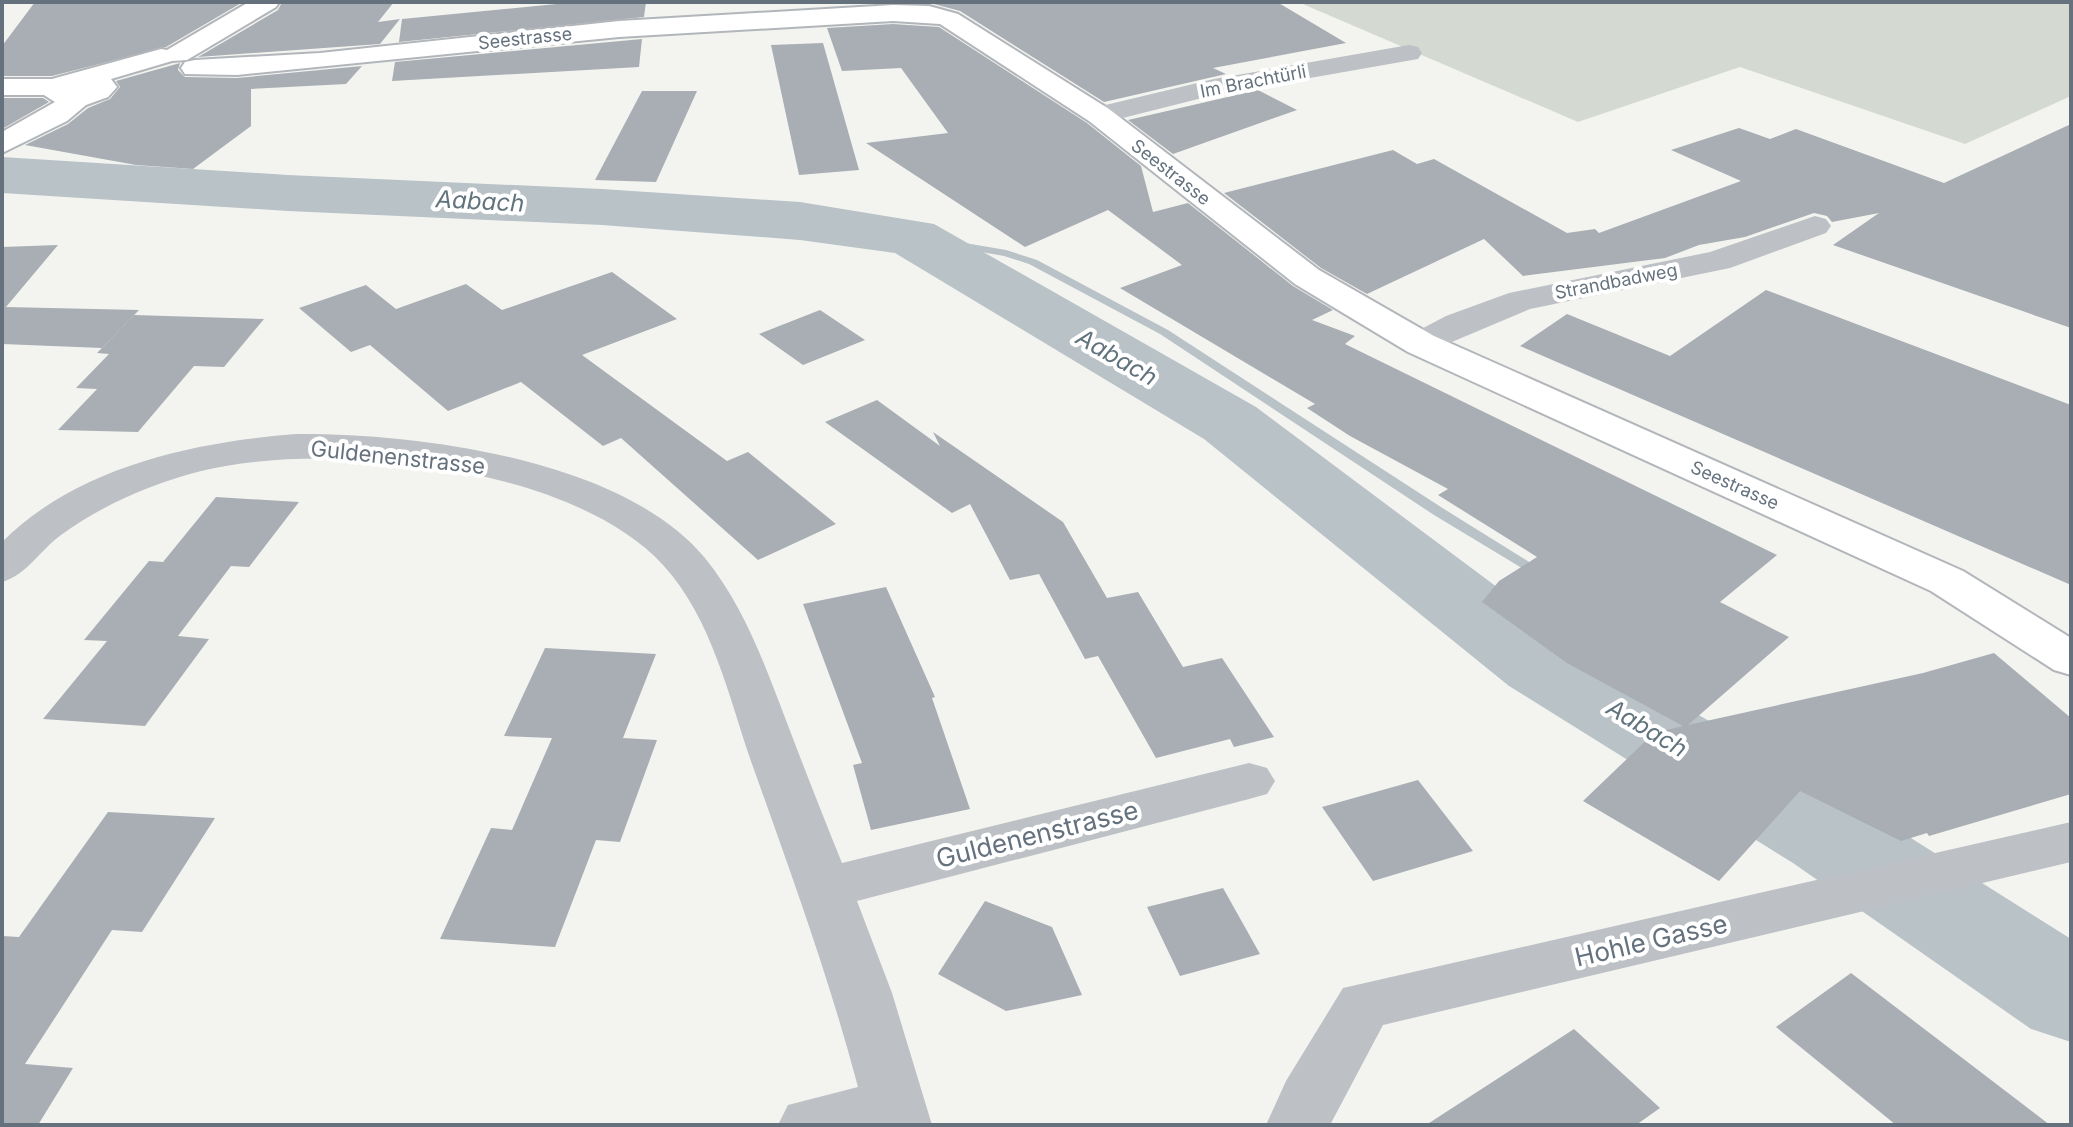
<svg xmlns="http://www.w3.org/2000/svg" width="2073" height="1127" viewBox="0 0 2073 1127" font-family="Inter,sans-serif">
<rect width="100%" height="100%" fill="#f3f4f0"/>
<!-- green -->
<path fill="#d4dad1" d="M 1298,2 L 2071,2 L 2071,96 L 1965,144 L 1740,67 L 1578,122 Z"/>
<g fill="none" stroke-linecap="round" stroke-linejoin="round">
<!-- stream -->
<g fill="#b9c2c7" fill-rule="evenodd">
<path d="M 912,234 L 1006,250 L 1037,260 L 1168,330 L 1444,509 L 1547,573 L 1540,577 L 1535,576 L 1434,515 L 1160,334 L 1029,264 L 1004,256 L 908,239 L 907,237 Z"/>
<path d="M 1921,850 L 1927,851 L 1986,932 L 1989,937 L 1986,942 L 1980,944 L 1974,942 L 1915,861 L 1912,856 L 1915,851 Z"/>
</g>
<!-- river -->
<path fill="#b9c2c7" fill-rule="evenodd" d="M 2,157 L 288,175 L 602,189 L 800,202 L 934,224 L 1256,407 L 1573,644 L 1865,809 L 2071,939 L 2071,1042 L 2031,1029 L 1793,863 L 1509,686 L 1204,439 L 895,253 L 800,240 L 602,225 L 288,211 L 2,193 Z"/>
</g>
<!-- building -->
<g fill="#a8aeb3">
<path d="M 35,2 L 243,2 L 166,47 L 52,76 L 2,76 L 2,46 Z"/>
<path d="M 282,2 L 394,2 L 378,22 L 400,19 L 380,44 L 198,57 L 278,10 Z"/>
<path d="M 577,2 L 646,2 L 644,17 L 399,42 L 402,19 Z"/>
<path d="M 893,2 L 1277,2 L 1346,43 L 1213,68 L 1226,74 L 1104,102 L 960,11 L 930,3 Z"/>
<path d="M 893,24 L 939,27 L 1087,123 L 1141,166 L 1153,212 L 1188,203 L 1293,286 L 1333,310 L 1312,320 L 1355,336 L 1345,344 L 1777,555 L 1720,602 L 1789,637 L 1688,725 L 1923,673 L 1994,653 L 2071,718 L 2071,794 L 1929,836 L 1927,833 L 1901,841 L 1800,791 L 1719,881 L 1583,801 L 1654,733 L 1683,726 L 1567,663 L 1482,602 L 1499,581 L 1537,557 L 1438,495 L 1448,489 L 1350,436 L 1307,408 L 1315,404 L 1120,288 L 1182,265 L 1108,210 L 1025,247 L 866,143 L 948,133 L 901,68 L 842,71 L 827,28 Z"/>
<path d="M 642,39 L 639,67 L 392,81 L 395,62 Z"/>
<path d="M 823,43 L 859,170 L 799,175 L 771,45 Z"/>
<path d="M 180,63 L 178,70 L 185,77 L 237,78 L 362,66 L 346,84 L 251,89 L 251,126 L 193,169 L 136,165 L 25,145 L 68,124 L 88,108 L 110,99 L 120,87 L 116,81 Z"/>
<path d="M 1258,90 L 1297,110 L 1173,154 L 1128,120 Z"/>
<path d="M 642,91 L 697,91 L 656,182 L 595,180 Z"/>
<path d="M 2,98 L 43,98 L 49,102 L 2,129 Z"/>
<path d="M 2071,124 L 2071,328 L 1833,245 L 1879,213 L 1832,222 L 1827,216 L 1814,213 L 1745,237 L 1699,245 L 1665,258 L 1523,276 L 1484,239 L 1367,294 L 1321,268 L 1224,193 L 1393,150 L 1417,164 L 1434,159 L 1567,233 L 1595,229 L 1599,233 L 1741,181 L 1671,150 L 1739,128 L 1770,139 L 1796,129 L 1944,183 Z"/>
<path d="M 58,245 L 6,307 L 139,310 L 102,348 L 2,344 L 2,247 Z"/>
<path d="M 612,272 L 677,319 L 582,355 L 727,461 L 748,452 L 836,524 L 758,560 L 621,438 L 603,446 L 521,382 L 448,411 L 370,345 L 351,352 L 299,308 L 366,285 L 396,309 L 466,284 L 502,310 Z"/>
<path d="M 1766,290 L 2071,405 L 2071,585 L 1520,346 L 1567,314 L 1670,356 Z"/>
<path d="M 820,310 L 865,340 L 803,365 L 759,334 Z"/>
<path d="M 134,315 L 264,319 L 224,367 L 194,366 L 138,432 L 58,430 L 97,389 L 76,388 L 109,354 L 97,353 Z"/>
<path d="M 877,400 L 940,446 L 933,432 L 1063,522 L 1107,598 L 1138,592 L 1183,667 L 1222,658 L 1274,737 L 1234,747 L 1230,739 L 1156,758 L 1098,656 L 1085,659 L 1039,574 L 1010,580 L 970,504 L 952,513 L 825,422 Z"/>
<path d="M 216,497 L 299,502 L 249,567 L 231,566 L 178,636 L 209,639 L 145,726 L 43,719 L 107,641 L 84,640 L 149,561 L 163,562 Z"/>
<path d="M 886,587 L 935,697 L 932,698 L 970,809 L 871,830 L 853,765 L 862,763 L 803,604 Z"/>
<path d="M 545,648 L 656,654 L 623,738 L 657,740 L 620,842 L 596,840 L 555,947 L 440,939 L 491,828 L 512,830 L 552,738 L 504,736 Z"/>
<path d="M 1418,780 L 1473,851 L 1373,881 L 1322,807 Z"/>
<path d="M 108,812 L 215,818 L 142,932 L 112,930 L 25,1064 L 73,1068 L 38,1125 L 2,1125 L 2,936 L 19,937 Z"/>
<path d="M 1223,888 L 1260,954 L 1180,976 L 1147,907 Z"/>
<path d="M 985,901 L 1052,927 L 1082,995 L 1006,1011 L 938,974 Z"/>
<path d="M 1851,973 L 2050,1125 L 1896,1125 L 1776,1027 Z"/>
<path d="M 1574,1029 L 1660,1108 L 1636,1125 L 1426,1125 Z"/>
</g>
<g fill="none" stroke-linecap="round" stroke-linejoin="round">
<!-- secondary casing -->
<g stroke="#b2b6ba" stroke-width="4">
<g id="secondary">
<path d="M 249,2 L 279,2 L 276,7 L 187,60 L 172,61 L 111,79 L 117,87 L 108,97 L 86,105 L 67,121 L 2,153 L 2,132 L 55,102 L 44,95 L 2,95 L 2,79 L 52,79 L 161,49 L 167,50 Z"/>
<path d="M 893,5 L 929,6 L 958,14 L 1109,109 L 1319,270 L 1434,336 L 1963,571 L 2071,638 L 2071,675 L 2054,670 L 1931,591 L 1408,352 L 1295,284 L 1089,121 L 940,24 L 893,21 L 619,37 L 237,75 L 185,74 L 181,68 L 185,62 L 195,60 L 320,53 L 619,21 Z"/>
</g>
</g>
<!-- street -->
<g fill="#bdc0c4" fill-rule="evenodd">
<path d="M 1409,45 L 1418,47 L 1422,53 L 1418,59 L 1214,95 L 1099,124 L 1089,121 L 1085,115 L 1089,109 L 1214,79 Z"/>
<path d="M 1815,216 L 1826,219 L 1831,226 L 1826,233 L 1730,268 L 1530,309 L 1421,355 L 1408,352 L 1403,344 L 1408,336 L 1446,316 L 1509,293 L 1710,252 Z"/>
<path d="M 296,434 C 417,433 623,459 705,558 C 743,605 763,660 784,715 C 803,765 822,814 842,863 L 1249,763 L 1267,768 L 1275,781 L 1267,794 L 1249,799 L 857,901 L 892,993 L 932,1125 L 778,1125 L 788,1105 L 858,1087 C 829,977 790,871 752,764 C 729,698 712,618 663,565 C 572,465 327,440 201,471 C 151,484 102,505 61,535 C 40,550 27,575 2,582 L 2,542 C 77,467 193,442 296,434 Z"/>
<path d="M 2071,822 L 2071,862 L 1383,1025 L 1330,1125 L 1266,1125 L 1286,1081 L 1343,988 Z"/>
</g>
<!-- secondary -->
<use href="#secondary" fill="#fff" fill-rule="evenodd"/>
</g>
<g text-anchor="middle" dominant-baseline="central" stroke-width="8" stroke-linejoin="round" paint-order="stroke">
<!-- far-street labels -->
<g font-size="18" fill="#65727e" stroke="#fff">
<text transform="translate(525 38) rotate(-6)">Seestrasse</text>
<text transform="translate(1253 81) rotate(-11)">Im Brachtürli</text>
<text transform="translate(1171 172) rotate(38)">Seestrasse</text>
<text transform="translate(1616 281) rotate(-11)">Strandbadweg</text>
<text transform="translate(1735 485) rotate(24)">Seestrasse</text>
</g>
<!-- street labels -->
<g font-size="22" fill="#65727e" stroke="#fff">
<text transform="translate(398 457) rotate(6)">Guldenenstrasse</text>
</g>
<!-- water labels -->
<g font-size="24" font-style="italic" fill="#61737c" stroke="#fff">
<text transform="translate(480 201) rotate(3)">Aabach</text>
<text transform="translate(1117 357) rotate(30)">Aabach</text>
<text transform="translate(1647 728) rotate(31)">Aabach</text>
</g>
<!-- near-street labels -->
<g font-size="26" fill="#65727e" stroke="#fff">
<text transform="translate(1037 834) rotate(-14)">Guldenenstrasse</text>
<text transform="translate(1651 940) rotate(-13)">Hohle Gasse</text>
</g>
</g>
<!-- border -->
<rect width="2073" height="1127" fill="none" stroke="#65727e" stroke-width="8"/>
</svg>
